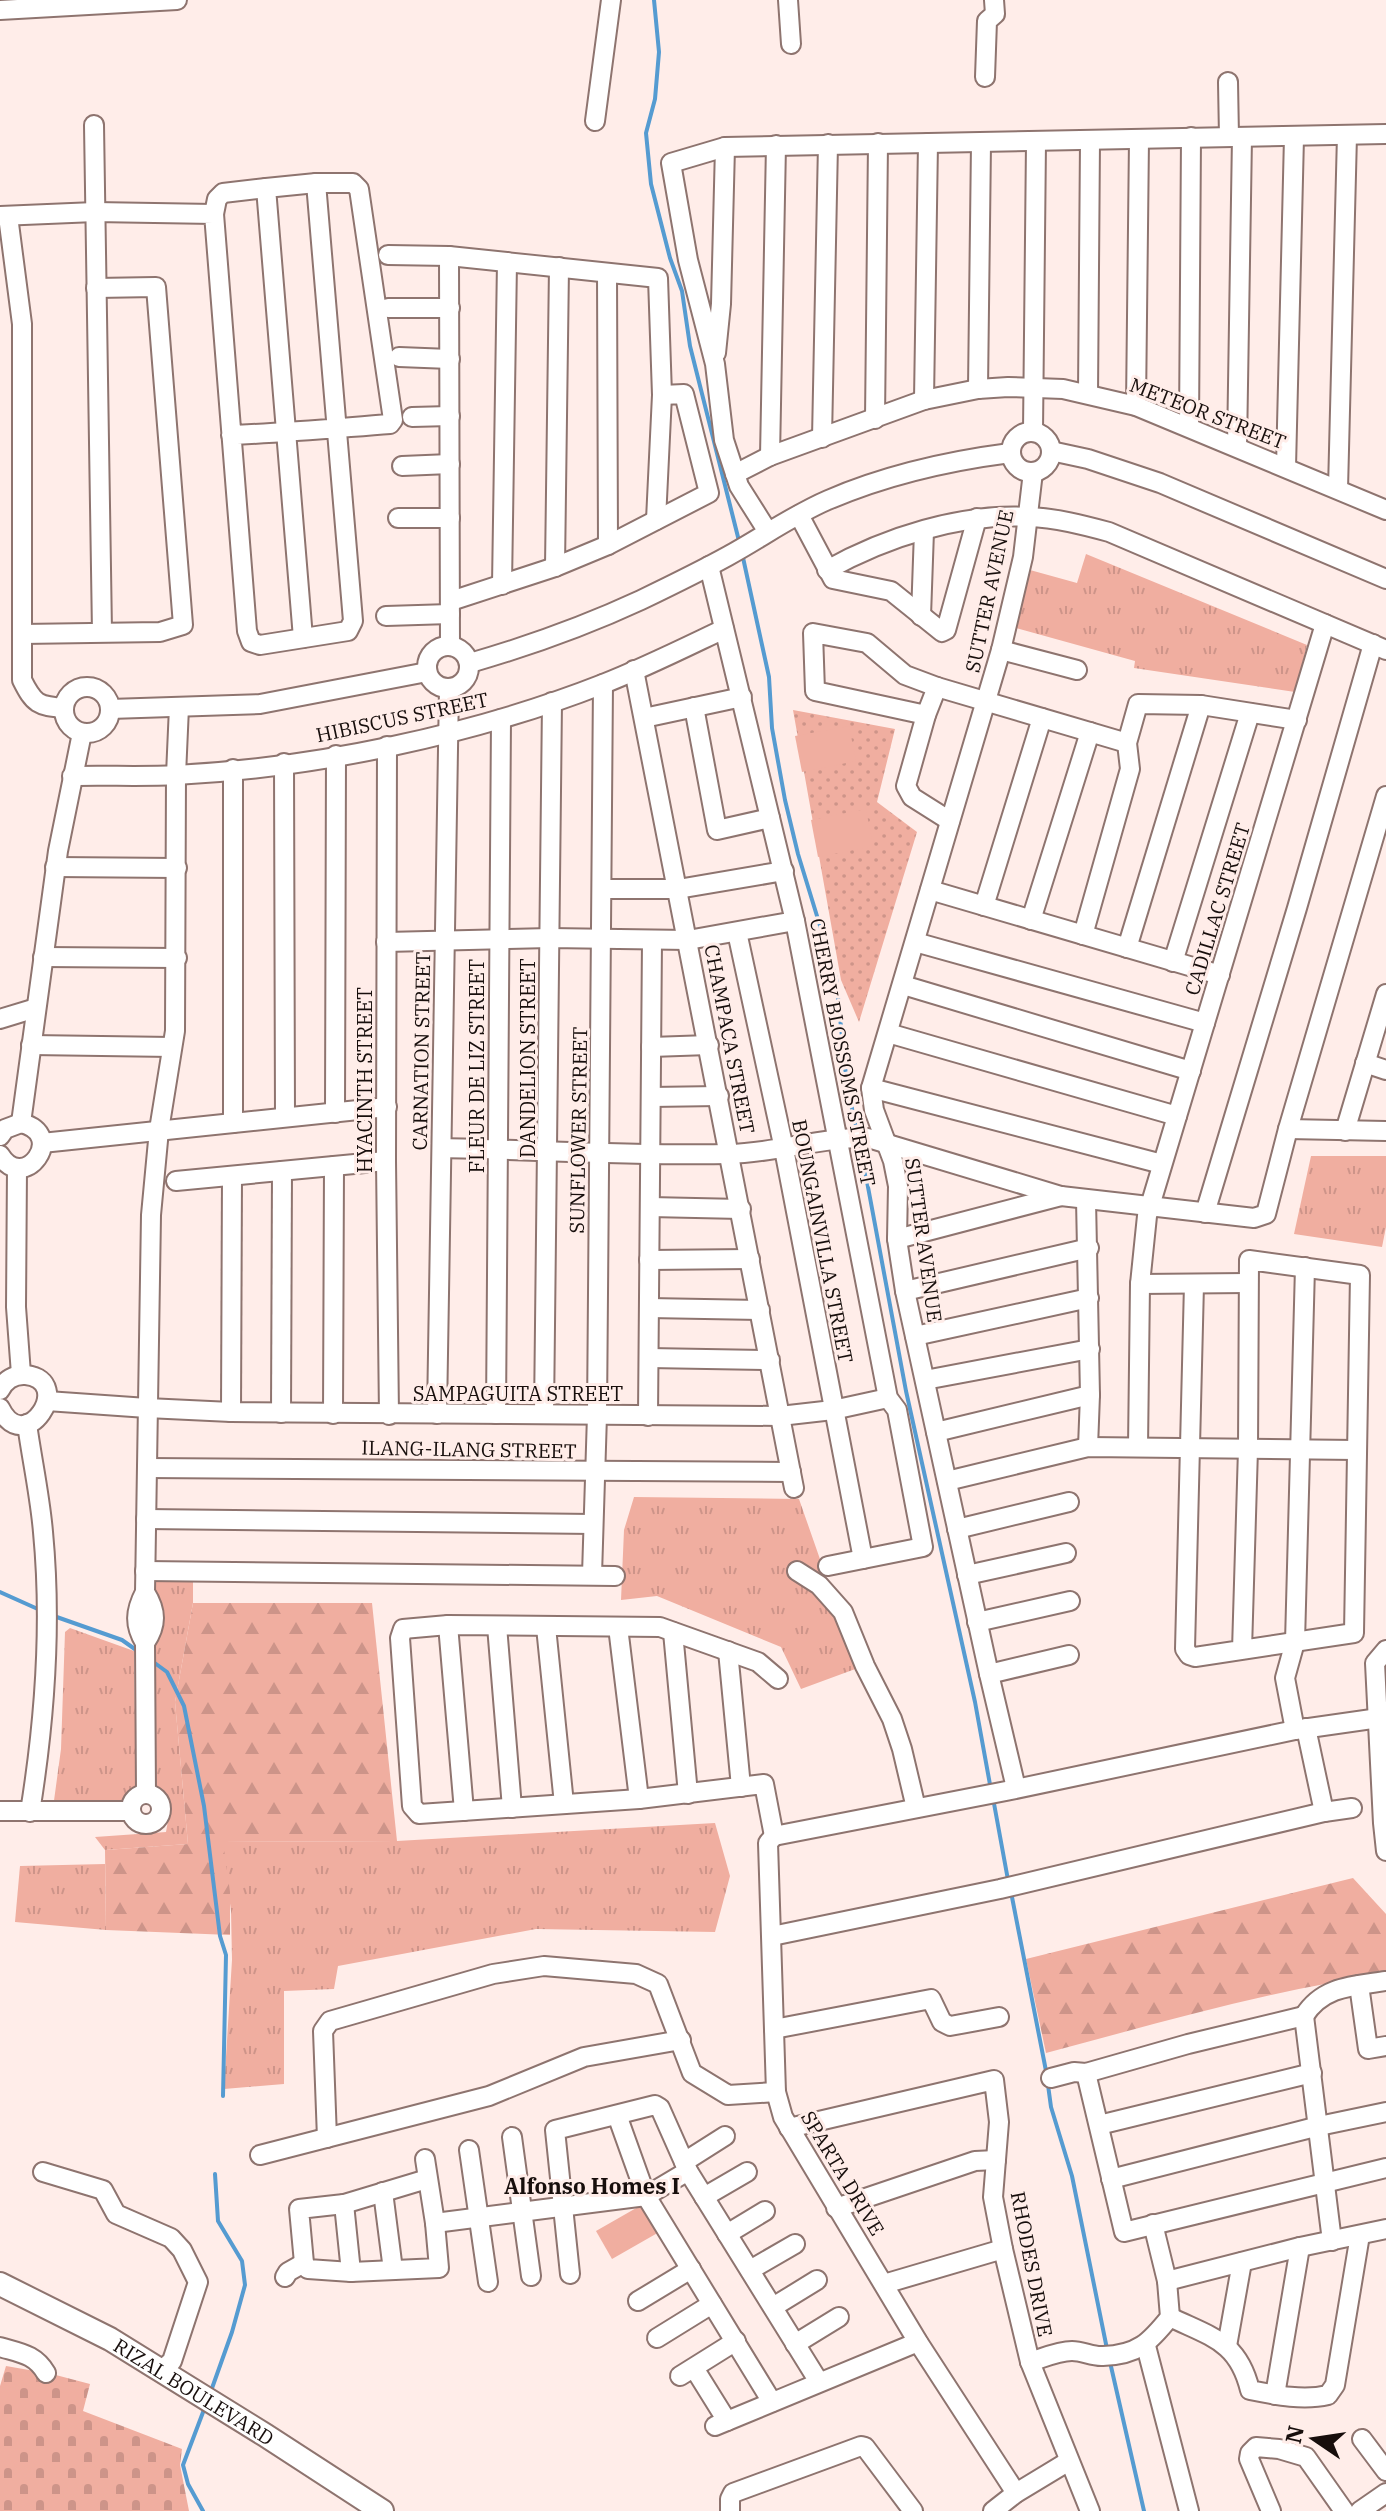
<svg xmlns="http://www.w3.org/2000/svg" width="1386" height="2511" viewBox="0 0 1386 2511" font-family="'IBM Plex Serif',serif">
<defs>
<pattern id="grass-tufts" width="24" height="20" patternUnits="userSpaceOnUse" patternTransform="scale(2)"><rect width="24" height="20" fill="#f0aea0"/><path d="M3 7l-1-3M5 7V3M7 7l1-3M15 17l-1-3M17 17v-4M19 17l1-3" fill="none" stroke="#cd9489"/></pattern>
<pattern id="forest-firs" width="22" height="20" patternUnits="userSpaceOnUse" patternTransform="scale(2)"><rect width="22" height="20" fill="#f0aea0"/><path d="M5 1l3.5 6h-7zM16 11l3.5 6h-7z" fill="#cd9489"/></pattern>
<pattern id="cemetery-stones" width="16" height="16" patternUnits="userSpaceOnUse" patternTransform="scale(2)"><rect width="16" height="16" fill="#f0aea0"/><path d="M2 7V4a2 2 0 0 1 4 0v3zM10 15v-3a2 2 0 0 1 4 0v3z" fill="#cd9489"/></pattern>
<pattern id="park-dots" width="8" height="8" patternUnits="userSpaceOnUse" patternTransform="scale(2)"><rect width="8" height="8" fill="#f0aea0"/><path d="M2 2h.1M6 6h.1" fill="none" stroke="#cd9489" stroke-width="1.8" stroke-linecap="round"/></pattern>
</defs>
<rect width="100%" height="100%" fill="#ffede9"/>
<!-- grass -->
<g fill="url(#grass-tufts)">
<path d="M 1086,554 L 1307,645 L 1295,692 L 1134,668 L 1135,661 L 1016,628 L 1030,570 L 1077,583 Z"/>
<path d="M 1311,1156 L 1386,1156 L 1386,1227 L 1382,1247 L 1294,1234 Z"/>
<path d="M 634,1497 L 799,1499 L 858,1668 L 801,1689 L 781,1647 L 657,1596 L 621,1600 L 624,1530 Z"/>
<path d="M 154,1579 L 193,1579 L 193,1603 L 175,1702 L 188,1844 L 105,1850 L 95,1837 L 166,1832 L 169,1815 L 154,1783 L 153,1650 L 161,1629 L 154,1592 Z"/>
<path d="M 70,1628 L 134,1651 L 136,1785 L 119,1806 L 53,1808 L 61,1749 L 65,1632 Z"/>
<path d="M 715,1823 L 730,1876 L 715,1932 L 536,1929 L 338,1966 L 334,1989 L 284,1991 L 284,2084 L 224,2089 L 232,1960 L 231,1911 L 222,1842 L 397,1841 Z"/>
<path d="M 105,1864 L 106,1930 L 15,1922 L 20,1866 Z"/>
</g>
<!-- forest -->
<g fill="url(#forest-firs)">
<path d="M 193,1603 L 372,1603 L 397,1841 L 223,1842 L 230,1892 L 230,1935 L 106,1930 L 105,1850 L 188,1844 L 175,1702 Z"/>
<path d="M 1353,1878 L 1386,1914 L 1386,1974 C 1270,1990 1159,2023 1046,2053 L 1026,1959 Z"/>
</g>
<!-- cemetery -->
<path fill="url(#cemetery-stones)" d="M 6,2366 L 52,2374 L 90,2384 L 83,2411 L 182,2449 L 180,2465 L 189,2511 L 0,2511 L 0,2386 Z"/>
<!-- park -->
<path fill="url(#park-dots)" d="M 793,710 L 895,729 L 877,802 L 917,832 L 859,1022 L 841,980 Z"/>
<!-- pitch -->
<g fill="#f0aea0">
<path d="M 849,726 L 856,761 L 802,772 L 795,736 Z"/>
<path d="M 866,809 L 873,846 L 818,857 L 811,820 Z"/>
<path d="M 645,2203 L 661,2231 L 612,2259 L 596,2231 Z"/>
</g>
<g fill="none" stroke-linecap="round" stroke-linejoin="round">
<!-- stream -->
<g stroke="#559bd1" stroke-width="4">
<path d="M 654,0 L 659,52 L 655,99 L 646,133 L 651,184 L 670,258 L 682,291 L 690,346 L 740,545"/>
<path d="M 742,553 L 769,677 L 772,728 L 785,800 L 798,854 L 836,978 L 847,1086 L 857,1131"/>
<path d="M 860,1144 L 906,1391 L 975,1702 L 991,1790"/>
<path d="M 0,1592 L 40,1610"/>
<path d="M 51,1615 L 122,1640 L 139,1652"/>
<path d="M 152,1661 L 167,1672 L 184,1706 L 204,1806 L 220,1936 L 226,1955 L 223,2096"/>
<path d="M 993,1798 L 1008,1880"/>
<path d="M 1011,1892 L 1047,2076"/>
<path d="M 1048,2085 L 1051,2107 L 1072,2176 L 1107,2349"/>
<path d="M 1110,2362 L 1144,2511"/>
<path d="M 211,2391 L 232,2332 L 245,2285 L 242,2261 L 218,2221 L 215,2174"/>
<path d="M 203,2511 L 188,2484 L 183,2465 L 205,2407"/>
</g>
<!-- minor casing -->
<g stroke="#8e746f" stroke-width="22">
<g id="minor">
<path d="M 788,0 L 791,44"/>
<path d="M 0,10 L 177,0"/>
<path d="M 985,77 L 987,21 L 995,14 L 994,0"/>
<path d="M 1228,82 L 1229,137"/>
<path d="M 595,121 L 611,0"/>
<path d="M 94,125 L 102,632"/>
<path d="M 214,214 L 217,199 L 223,193 L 266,188"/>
<path d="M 0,216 L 95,212 L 214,214 L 247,631 L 251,642 L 260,645 L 348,631 L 353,621 L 316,183 L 353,183 L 359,189 L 393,420 L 390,424 C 337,428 284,433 231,435"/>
<path d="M 8,216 L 22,324 L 22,680 C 34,704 38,706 64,708"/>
<path d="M 388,255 L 449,256 L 658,278 L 662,395 L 656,520"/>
<path d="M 449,256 L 450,646"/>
<path d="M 607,273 L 608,545"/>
<path d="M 388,308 L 450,308"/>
<path d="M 716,353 L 721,304 L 725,147"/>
<path d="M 399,357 L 450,359"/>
<path d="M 978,389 L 981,143"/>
<path d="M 1088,394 L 1090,141"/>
<path d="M 924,400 L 928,143"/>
<path d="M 1136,406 L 1139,139"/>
<path d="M 412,417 L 450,416"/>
<path d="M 875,419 L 878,143"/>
<path d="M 1189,427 L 1191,137"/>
<path d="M 1033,431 L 1036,142"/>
<circle cx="1031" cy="452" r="20"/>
<path d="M 822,438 L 828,144"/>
<path d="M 1237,447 L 1242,137"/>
<path d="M 1051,451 L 1088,459 L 1160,483 L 1386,579"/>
<path d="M 770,456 L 776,145"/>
<path d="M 402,466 L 450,464"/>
<path d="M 1286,467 L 1294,137"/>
<path d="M 735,474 L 770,456 L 924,400 L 978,389 L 1008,387 L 1063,389 L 1136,406 L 1386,510"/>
<path d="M 1338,489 L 1347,135"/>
<path d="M 799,515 L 833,579 L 891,591 L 942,632 L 946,630 L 977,518"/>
<path d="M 398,518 L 450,518"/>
<path d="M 768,532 L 739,486 L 724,440 L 715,364 L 688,260 L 671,163 L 725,147 L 1386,134"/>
<path d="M 709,566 L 795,921 L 888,1398 L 897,1410 L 923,1547 L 828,1566"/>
<path d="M 555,567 L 559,267"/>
<path d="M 827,570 C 886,537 961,513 1029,517 C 1056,518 1083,525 1109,532 L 1386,650"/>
<path d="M 502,585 L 507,262"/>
<path d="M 451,601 L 555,567 L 608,545 L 709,493 L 684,394 L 662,395"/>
<path d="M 386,616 L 450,614"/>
<path d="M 921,616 L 924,531"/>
<path d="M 22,634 L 160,632 L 183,625 L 156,287 L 96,288"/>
<path d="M 303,638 L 266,188 L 316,183"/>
<circle cx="448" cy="667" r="21"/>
<path d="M 1001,650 L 1077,670"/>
<path d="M 470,663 C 529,646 585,626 641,600 C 670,586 699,572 728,556 C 761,538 793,515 828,500 C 886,475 948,461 1010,453"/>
<path d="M 634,670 L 794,1488"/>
<path d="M 937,687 L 926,715 L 906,786 L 912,797 L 950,821"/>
<circle cx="87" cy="710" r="23"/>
<path d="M 694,707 L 717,830 L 770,818"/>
<path d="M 110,709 L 260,704 L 427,672"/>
<path d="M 926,715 L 815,691 L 813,633 L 867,643 L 905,675 L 937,687 L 1127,743"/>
<path d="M 644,718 L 742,697"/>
<path d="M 387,746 L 386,1161 L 389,1415"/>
<path d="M 284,763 L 285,1117"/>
<path d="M 233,769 L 233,1123"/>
<path d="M 72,776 C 107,775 142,777 176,775 C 315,768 473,735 603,684 C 644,668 684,648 724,629"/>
<path d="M 55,867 L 177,868"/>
<path d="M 602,889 L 678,889 L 784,871"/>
<path d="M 930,890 L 1220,975"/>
<path d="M 984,906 L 1042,718"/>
<path d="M 1031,920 L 1090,732"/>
<path d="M 737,932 L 784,1149 L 863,1559"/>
<path d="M 1083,935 L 1130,769 L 1127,743 L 1138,704 L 1201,705 L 1297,720"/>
<path d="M 386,942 L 550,938 L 688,940 L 795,921"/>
<path d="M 915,942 L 1205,1023"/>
<path d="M 1127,948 L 1201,705"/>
<path d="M 43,957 L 177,958"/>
<path d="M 1173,962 L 1250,713"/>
<path d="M 903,985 L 1191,1071"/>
<path d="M 0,1019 L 36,1008"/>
<path d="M 888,1033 L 1177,1116"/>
<path d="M 31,1045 L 172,1047"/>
<path d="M 651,1047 L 709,1045"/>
<path d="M 1365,1063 L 1386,1070"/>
<path d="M 871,1088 L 1162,1164"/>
<path d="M 651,1097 L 719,1096"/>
<path d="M 335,1113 L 336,755"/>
<path d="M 21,1123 L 58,851 L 82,733"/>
<path d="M 1288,1129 L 1386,1131"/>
<path d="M 1345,1131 L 1386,994"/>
<path d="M 0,1136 L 5,1129 L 21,1123 C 68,1134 24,1194 0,1155"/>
<path d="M 42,1143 L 387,1107"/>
<path d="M 442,1148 C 538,1150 634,1156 729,1154 C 776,1153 821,1137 868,1138 L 1061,1196 L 1254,1218 L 1266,1214 L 1288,1129 L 1386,796"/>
<path d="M 17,1168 L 16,1307 L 21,1374"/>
<path d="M 176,1181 L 386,1161"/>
<path d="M 1086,1200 L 1090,1395 L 1088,1447"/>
<path d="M 650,1207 L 741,1209"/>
<path d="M 1205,1213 L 1297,908 L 1373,644"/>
<path d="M 897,1239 L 1061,1196"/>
<path d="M 649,1260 L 750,1259"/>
<path d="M 1140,1284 L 1247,1283"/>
<path d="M 1194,1284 L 1185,1649 L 1189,1655 L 1195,1657 L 1354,1633 L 1360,1275 L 1249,1260 L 1248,1449 L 1242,1650"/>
<path d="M 905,1291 L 1089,1248"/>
<path d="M 649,1308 L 760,1310"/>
<path d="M 915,1336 L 1089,1298"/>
<path d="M 649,1358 L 770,1360"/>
<path d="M 925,1380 L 1090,1349"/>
<path d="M 0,1390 C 5,1380 14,1374 26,1375 C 76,1381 25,1459 0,1408"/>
<path d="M 47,1401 L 147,1408 L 231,1412 L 780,1416 L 833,1410 L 888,1398"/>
<path d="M 231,1412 L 232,1176"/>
<path d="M 281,1413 L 282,1171"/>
<path d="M 333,1414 L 334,1166"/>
<path d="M 437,1414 L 449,689"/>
<path d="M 496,1414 L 501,719"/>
<path d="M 544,1414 L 552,702"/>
<path d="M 648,1416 L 652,941"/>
<path d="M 27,1424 C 32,1460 40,1496 43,1532 C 52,1626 45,1719 30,1812"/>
<path d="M 936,1432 L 1090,1395"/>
<path d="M 1138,1447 L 1140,1284 L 1147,1216 L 1325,624"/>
<path d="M 147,1468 L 791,1472"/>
<path d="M 947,1481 L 1088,1447 L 1356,1450"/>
<path d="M 146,1519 L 593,1524"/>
<path d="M 957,1529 L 1069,1502"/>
<path d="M 145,1571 L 615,1576"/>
<path d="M 797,1571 L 819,1585 L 843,1612 L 865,1666 L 892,1719 L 902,1749 L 916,1808"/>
<path d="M 592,1575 L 597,1415 L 603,684"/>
<path d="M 967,1575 L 1066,1553"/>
<path d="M 145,1592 C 157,1611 157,1625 145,1643 L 146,1794"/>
<path d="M 977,1622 L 1070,1601"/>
<path d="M 448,1625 L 464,1811"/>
<path d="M 497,1626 L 512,1808"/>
<path d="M 546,1627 L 564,1804"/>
<path d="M 618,1627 L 639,1799"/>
<path d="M 673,1632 L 688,1794"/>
<path d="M 145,1643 C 134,1625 135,1611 145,1592 L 151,1215 L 159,1130 L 175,1031 L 176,775 L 179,707"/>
<path d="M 1386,1650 L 1375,1663 L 1383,1823 L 1386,1851"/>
<path d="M 728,1651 L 741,1787"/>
<path d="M 989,1674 L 1069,1655"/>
<path d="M 1306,1728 L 1324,1812"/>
<path d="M 1295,1730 L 1285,1678 L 1295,1642 L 1305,1267"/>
<path d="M 1016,1788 L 989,1674 L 905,1291 L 897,1239 L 898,1186 L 893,1161 L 874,1110 L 871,1088 L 1001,650 L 1023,557 L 1033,472"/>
<circle cx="146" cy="1809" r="15"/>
<path d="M 0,1811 L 131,1811"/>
<path d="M 774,1836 L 764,1784 L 639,1799 L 419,1814 L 412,1806 L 400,1638 L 403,1629 L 448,1625 L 660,1627 L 758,1662 L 778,1679"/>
<path d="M 774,1836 L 768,1843 L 776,2092 L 783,2117 L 918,2342 L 1016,2493"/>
<path d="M 774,1836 L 1006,1791 L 1295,1730 L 1379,1718"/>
<path d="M 772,1936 L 1000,1889 L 1324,1812 L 1352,1808"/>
<path d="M 1359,1985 L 1368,2049 L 1386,2046"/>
<path d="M 1304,2016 L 1332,2241"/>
<path d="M 1304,2016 C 1323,1986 1353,1986 1386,1981"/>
<path d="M 774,2029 L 931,1999 L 942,2022 L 950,2026 L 999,2017"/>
<path d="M 1086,2073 L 1124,2232 L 1386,2168"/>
<path d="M 1051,2078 L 1074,2072 L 1086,2073 L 1188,2044 L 1304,2016"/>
<path d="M 617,2115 L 646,2196 L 772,2402"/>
<path d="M 1099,2125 L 1312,2073"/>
<path d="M 789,2128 L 994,2080 L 999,2122 L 993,2197 L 1003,2249 L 1030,2362 L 1090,2511"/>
<path d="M 512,2137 L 531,2276"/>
<path d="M 327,2138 L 323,2031 L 330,2021 L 493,1974 L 544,1966 L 636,1974 L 658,1984 L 692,2073 L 728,2095 L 776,2092"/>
<path d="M 469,2150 L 488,2282"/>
<path d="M 260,2155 L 489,2096 L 584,2057 L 681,2040"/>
<path d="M 425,2159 L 435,2223 L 439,2268 L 351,2272 L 308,2269 L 304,2263 L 299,2209 L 344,2204 L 427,2179"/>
<path d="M 684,2162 L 725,2136"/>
<path d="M 43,2172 L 103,2190 L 116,2214 L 171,2238 L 182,2250 L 198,2282 L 172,2361 L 161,2371"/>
<path d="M 1111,2179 L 1319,2126 L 1386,2112"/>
<path d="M 383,2192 L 393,2270"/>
<path d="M 704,2197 L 747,2172"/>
<path d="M 344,2204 L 351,2272"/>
<path d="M 836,2208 L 975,2161 L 996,2160"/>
<path d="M 435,2223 L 646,2196 L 688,2171"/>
<path d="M 727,2234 L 765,2211"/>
<path d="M 750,2270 L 795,2244"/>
<path d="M 570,2274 L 555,2130 L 655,2105 L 660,2108 L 688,2171 L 819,2382"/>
<path d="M 285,2277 L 288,2272 L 304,2263"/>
<path d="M 1167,2281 L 1300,2247 L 1386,2229"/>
<path d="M 884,2284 L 1003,2249"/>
<path d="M 638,2301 L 691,2269"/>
<path d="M 773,2307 L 817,2280"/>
<path d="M 1170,2317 C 1211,2337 1238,2341 1250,2390 C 1275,2395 1303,2401 1328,2395 L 1335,2385 L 1360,2235"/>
<path d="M 657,2338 L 712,2304"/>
<path d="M 795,2344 L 839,2317"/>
<path d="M 1146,2346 L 1189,2511"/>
<path d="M 1227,2346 L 1242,2262"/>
<path d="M 0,2347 C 20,2353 35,2354 46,2373"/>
<path d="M 1030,2362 C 1043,2358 1058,2351 1072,2351 C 1083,2351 1093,2357 1103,2356 C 1138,2355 1150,2342 1170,2317 L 1167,2281 L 1153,2224"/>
<path d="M 694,2368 L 727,2421"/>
<path d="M 680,2376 L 736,2341"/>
<path d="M 1275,2395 L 1300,2247"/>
<path d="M 715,2426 L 918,2342"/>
<path d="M 1362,2439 L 1386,2471"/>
<path d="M 730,2511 L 730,2499 L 733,2493 L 861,2446 L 865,2447 L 913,2511"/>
<path d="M 993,2511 L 1016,2493 L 1069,2461"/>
<path d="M 1271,2511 L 1249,2459 L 1250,2453 L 1256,2447 L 1279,2449 L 1306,2457 L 1344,2511"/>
<path d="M 1360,2511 L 1386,2493"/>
</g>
</g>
<!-- major casing -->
<g stroke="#8e746f" stroke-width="26">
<g id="major">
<path id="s1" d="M 0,2284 L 110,2339 L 265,2435 L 382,2511"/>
</g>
</g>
<!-- minor -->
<use href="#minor" stroke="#fff" stroke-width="18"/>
<!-- major -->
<use href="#major" stroke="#fff" stroke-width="22"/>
</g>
<g text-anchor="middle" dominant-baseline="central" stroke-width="6" stroke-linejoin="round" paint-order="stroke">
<!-- street labels -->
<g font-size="20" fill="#170e0c" stroke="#ffede9">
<text transform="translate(1208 413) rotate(21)">METEOR STREET</text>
<text transform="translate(989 591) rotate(-78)">SUTTER AVENUE</text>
<text transform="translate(402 717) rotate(-12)">HIBISCUS STREET</text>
<text transform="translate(1217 909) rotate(-73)">CADILLAC STREET</text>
<text transform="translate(730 1039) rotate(79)">CHAMPACA STREET</text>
<text transform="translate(421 1051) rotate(-89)">CARNATION STREET</text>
<text transform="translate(843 1052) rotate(79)">CHERRY BLOSSOMS STREET</text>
<text transform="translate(527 1058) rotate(-90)">DANDELION STREET</text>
<text transform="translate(476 1066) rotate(-90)">FLEUR DE LIZ STREET</text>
<text transform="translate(364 1080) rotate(-90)">HYACINTH STREET</text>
<text transform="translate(578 1130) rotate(-89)">SUNFLOWER STREET</text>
<text transform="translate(924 1240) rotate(82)">SUTTER AVENUE</text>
<text transform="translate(823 1241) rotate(79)">BOUNGAINVILLA STREET</text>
<text x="518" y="1393">SAMPAGUITA STREET</text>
<text transform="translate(469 1449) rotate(1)">ILANG-ILANG STREET</text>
<text transform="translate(843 2173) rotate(59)">SPARTA DRIVE</text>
<text transform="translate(1032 2264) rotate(79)">RHODES DRIVE</text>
<text stroke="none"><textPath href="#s1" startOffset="222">RIZAL BOULEVARD</textPath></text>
</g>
<!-- neighbourhood labels -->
<g font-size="22" font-weight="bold" fill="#170e0c" stroke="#ffede9">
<text x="592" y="2185">Alfonso Homes I</text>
</g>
</g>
<!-- north arrow -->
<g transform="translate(1314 2439) rotate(283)" stroke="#ffede9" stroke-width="6" paint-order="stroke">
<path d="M0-6L14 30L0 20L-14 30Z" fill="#170e0c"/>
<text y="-12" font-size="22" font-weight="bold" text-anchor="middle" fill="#170e0c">N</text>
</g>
</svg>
